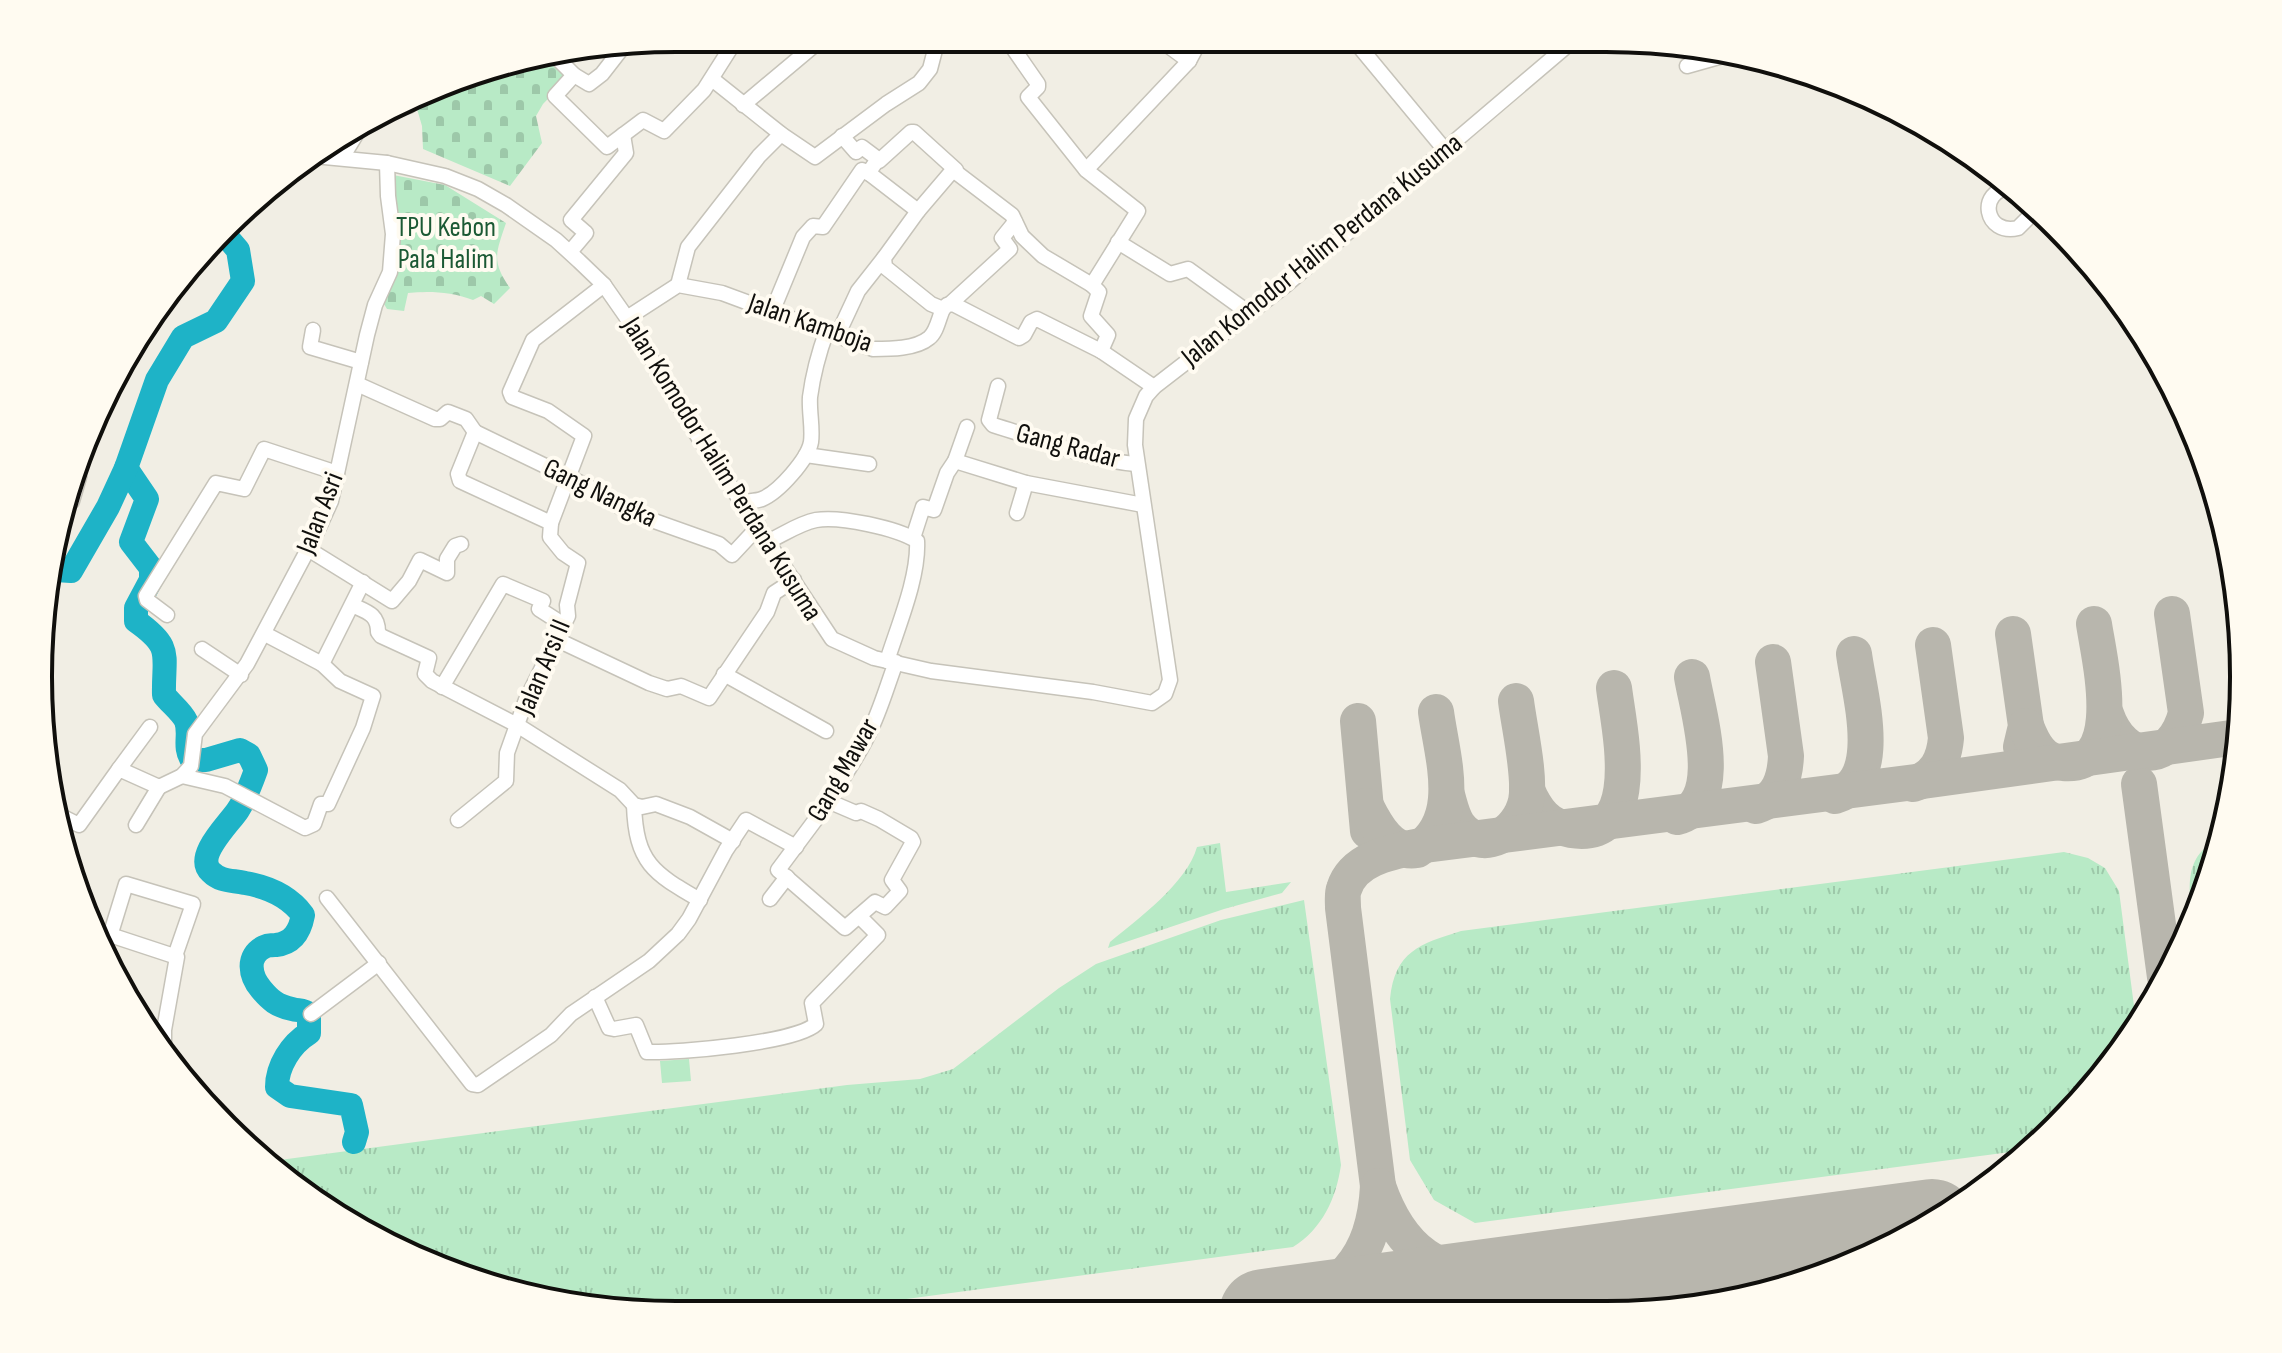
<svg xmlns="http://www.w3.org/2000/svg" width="2282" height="1353" viewBox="0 0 2282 1353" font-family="'Sofia Sans Condensed',sans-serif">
<defs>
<pattern id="grass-tufts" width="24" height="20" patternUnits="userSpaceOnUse" patternTransform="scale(2)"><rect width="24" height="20" fill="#b8eac6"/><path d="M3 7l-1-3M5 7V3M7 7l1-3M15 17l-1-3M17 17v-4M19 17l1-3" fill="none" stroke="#9dc8a9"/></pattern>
<pattern id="cemetery-stones" width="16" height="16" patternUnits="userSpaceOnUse" patternTransform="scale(2)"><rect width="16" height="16" fill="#b8eac6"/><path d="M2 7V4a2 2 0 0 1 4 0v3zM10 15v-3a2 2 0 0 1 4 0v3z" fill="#9dc8a9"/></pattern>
</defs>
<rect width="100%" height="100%" fill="#f1eee4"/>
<!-- grass -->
<g fill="url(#grass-tufts)">
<path d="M 2221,838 L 2195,921 L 2193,925 C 2189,889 2182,855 2221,838 Z"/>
<path d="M 1220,843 L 1226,892 L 1291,882 L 1282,893 L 1224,909 L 1108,948 L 1110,942 C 1138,919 1187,883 1197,847 Z"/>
<path d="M 2064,852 L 2088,858 L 2105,868 L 2119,891 L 2137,1029 L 2033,1149 L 1475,1223 L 1434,1200 L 1410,1160 L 1390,999 C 1395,951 1420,944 1461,931 Z"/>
<path d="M 1304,900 L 1341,1165 C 1336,1199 1322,1229 1293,1247 L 795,1314 L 634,1314 L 471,1281 L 321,1207 L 272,1161 L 847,1085 L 920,1079 L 953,1069 L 1059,988 L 1096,964 L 1221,920 Z"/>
</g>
<!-- cemetery -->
<g fill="url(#cemetery-stones)">
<path d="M 552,58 L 570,76 L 543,104 L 536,116 L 542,143 L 510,186 L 423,149 L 422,126 L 415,102 L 472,72 Z"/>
<path d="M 388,174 L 445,185 L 506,223 C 496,253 491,261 510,288 L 494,304 L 481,296 L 473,300 C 451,292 431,291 408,293 L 404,311 L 387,309 L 384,304 L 395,268 Z"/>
</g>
<!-- pitch -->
<path fill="#b8eac6" d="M 689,1059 L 691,1081 L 662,1083 L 660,1061 Z"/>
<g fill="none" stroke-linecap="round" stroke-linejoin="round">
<!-- river -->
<g stroke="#1eb3c7" stroke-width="24">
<path d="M 126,468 L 147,499 L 131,542 L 151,568 L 151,580 L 136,608 L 136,621 C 174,648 163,654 164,695 C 170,703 182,712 186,721 C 191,734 183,747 192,760 L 206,760 L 240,750 L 249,755 L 256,770 C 251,784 246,798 238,810 C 229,824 194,856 211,872 C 221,882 232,880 245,883 C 268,887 289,896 303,915 C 300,931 293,943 276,945 C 270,946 270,944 264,947 C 246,956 250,976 261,989 C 270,1000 277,1006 292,1009 C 299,1011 303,1009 309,1014 L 309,1033 C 291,1044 277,1066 277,1087 L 290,1096 L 351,1105 L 357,1132 L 354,1142"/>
<path d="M 56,570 L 71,571 L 108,507 L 126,468 L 157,380 L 183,337 L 216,321 L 243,281 L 238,250 L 226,236"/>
</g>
<!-- taxiway -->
<g stroke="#b8b6ad" stroke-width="36">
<path d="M 2013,634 L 2026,726 L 2021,747"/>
<path d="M 2106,714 C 2123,764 2172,768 2186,713 L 2172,614"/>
<path d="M 1358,721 L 1368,831"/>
<path d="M 2026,726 C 2033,744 2042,762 2063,763 C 2127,769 2099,658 2094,624"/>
<path d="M 1913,784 C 1936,777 1944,760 1946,738 L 1933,645"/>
<path d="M 2139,784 L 2165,977"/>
<path d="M 1527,790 C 1536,811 1547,826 1571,830 C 1646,842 1619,729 1614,688"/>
<path d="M 1447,795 C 1450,805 1452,816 1458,825 C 1482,857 1519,833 1526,801 C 1531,777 1519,726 1516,701"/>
<path d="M 1835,796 C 1886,781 1859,693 1854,654"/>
<path d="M 1366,806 C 1376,826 1391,854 1417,850 C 1464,820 1442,757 1436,712"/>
<path d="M 1756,806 C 1779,799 1785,778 1786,756 L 1773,662"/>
<path d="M 1677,817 C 1727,804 1698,713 1692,677"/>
<path d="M 1378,1186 L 1343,908 C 1343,902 1342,894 1344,889 C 1354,856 1397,851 1425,845 L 1923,781 L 2238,737"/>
<path d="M 1689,1257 L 1694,1306"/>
<path d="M 1270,1313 C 1340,1290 1374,1264 1378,1186 C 1401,1253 1438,1274 1506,1281"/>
</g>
<!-- runway -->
<path stroke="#b8b6ad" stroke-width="90" d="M 1264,1314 L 1932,1224"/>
<!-- minor casing -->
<g stroke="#c6c3b9" stroke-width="17">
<g id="minor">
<path d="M 1006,38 L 1038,84 L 1038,87 L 1028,97 L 1086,170"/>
<path d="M 1159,39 L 1189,61"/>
<path d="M 1353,39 L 1445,150"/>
<path d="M 557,58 L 574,75 L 589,84 L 602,74 L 623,47"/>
<path d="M 1777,65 L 1782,70 L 1793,68"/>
<path d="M 1687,66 L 1726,55"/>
<path d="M 574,75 L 555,96 L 607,147 L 643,120 L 664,131 L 704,90 L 737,38"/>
<path d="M 712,79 L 781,134 L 815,157 L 886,104 L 919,83 L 930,69 L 936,46 L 932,38"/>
<path d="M 743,105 L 823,38"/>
<path d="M 408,106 L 409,106"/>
<path d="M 842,136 L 856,152 L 862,147 L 878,159 L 869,172 L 870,174 L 918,211"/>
<path d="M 314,156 L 387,163 L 445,176 L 478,189 L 506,205 L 556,240 L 579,261 L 604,285 L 627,318 L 695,432 L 832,639 L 874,658 L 931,671 L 1093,692 L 1152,703 L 1165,694 L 1170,680 L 1135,445 L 1136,419 L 1146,396 L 1154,387 L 1286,285 L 1575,39"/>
<path d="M 342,158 L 357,133"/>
<path d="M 879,161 L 911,132 L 914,132 L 956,170"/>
<path d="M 2011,187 C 1976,191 1985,236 2018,228 L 2030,216 L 2031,204"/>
<path d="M 1118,242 L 1170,274 L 1188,269 L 1249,313"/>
<path d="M 570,252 L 586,233 L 571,220 L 626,153 L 623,135"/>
<path d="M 678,285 L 688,247 L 759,156 L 781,134"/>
<path d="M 950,304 L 1010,249 L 1002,238 L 1015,222"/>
<path d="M 943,309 L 947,305 L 953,304 L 1019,338 L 1024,335 L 1031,322 L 1037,319 L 1101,351 L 1154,387"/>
<path d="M 772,312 L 803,237 L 813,226 L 823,227 L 862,170 L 870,174"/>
<path d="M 627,318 L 678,285 L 722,293 L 873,349 C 890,349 916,349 929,338 C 937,332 939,317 943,309 L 931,304 L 885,267 L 884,258 L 918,211 L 953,170 L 1012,215 L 1022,236 L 1043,256 L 1092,285"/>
<path d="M 313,330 L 310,347 L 361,362"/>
<path d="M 838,334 L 858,291 L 884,258"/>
<path d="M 1101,351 L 1108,335 L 1091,316 L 1099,292 L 1092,285 L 1138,211 L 1086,170 L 1189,61 L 1197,46 L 1192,39"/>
<path d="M 357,384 L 435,419 L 440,419 L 448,412 L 466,419 L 475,432 L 458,474 L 460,481 L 551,523 L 550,537 L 563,553 L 578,563 L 567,605 L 568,616 L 526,700 L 517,725 L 620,790 L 634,805 L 642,807 L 656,804 L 690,817 L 733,841"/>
<path d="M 998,386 L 989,420 L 993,425 C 1040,439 1087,460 1136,464"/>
<path d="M 475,432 L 593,489 L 626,511 L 719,544 L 732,555 L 759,526"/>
<path d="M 806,455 L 869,464"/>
<path d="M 955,461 L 1026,483 L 1143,505"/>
<path d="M 67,501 L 72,501 L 79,477 L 72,472"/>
<path d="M 744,502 C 750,501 757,501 762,499 C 779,492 808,459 811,442 C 813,428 809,412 810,397 C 813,374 819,352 827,330"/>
<path d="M 1017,513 L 1026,483"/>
<path d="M 551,523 L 584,436 L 548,411 L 512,397 L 510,392 L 533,340 L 604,285"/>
<path d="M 913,538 L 923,507 L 934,510 L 947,473 L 955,461 L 967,427"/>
<path d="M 769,541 C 784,534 800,523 816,520 C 840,516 897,528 917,541 C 919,577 898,626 887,661"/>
<path d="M 308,549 L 392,601 L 409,581 L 420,560 L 447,573 L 447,559 L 455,546 L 461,544"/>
<path d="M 352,605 C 367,612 378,614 378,632 L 381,636 L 429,658 L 425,674 L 432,681 L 517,725 L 507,753 L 506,781 L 458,820"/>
<path d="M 167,615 L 147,600 L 146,596 L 216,483 L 244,489 L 264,449 L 337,473"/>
<path d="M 559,637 L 564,643 L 649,683 L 667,689 L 681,686 L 709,698 L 767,612 L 774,593 L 794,580"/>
<path d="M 202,649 L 241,675"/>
<path d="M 322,664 L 363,582"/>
<path d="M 724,674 L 826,731"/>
<path d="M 442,687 L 503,584 L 543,601 L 539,609 L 564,625"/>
<path d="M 119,769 L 150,727"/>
<path d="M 182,776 L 225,786 L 305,828 L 314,824 L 321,804 L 328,804 L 363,728 L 373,696 L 340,681 L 322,664 L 265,634"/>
<path d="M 828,801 L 856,813 L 861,811 L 879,819 L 911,838 L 913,842 L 892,880 L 900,891 L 885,907 L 875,902 L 845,928 L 778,870 L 825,807 C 839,783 856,760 868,735 C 880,712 887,686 896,662"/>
<path d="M 634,805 C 636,863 653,873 700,900"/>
<path d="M 61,816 L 79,825 L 119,769 L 159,787 L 182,776 L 191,766 L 195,734 L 247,664 L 315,536 L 331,501 L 367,335 L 375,305 L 390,272 L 393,234 L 388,196 L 387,163"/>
<path d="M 136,825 L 159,787"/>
<path d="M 327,898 L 472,1084 L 478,1085 L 551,1035 L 571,1014 L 649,961 L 678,934 L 689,919 L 726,850 L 746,820 L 796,847"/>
<path d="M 770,899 L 787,877"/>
<path d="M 98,931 L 177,957 L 164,1030 L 164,1053"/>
<path d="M 110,936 L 126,884 L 193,904 L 175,956"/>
<path d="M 595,997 L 609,1028 L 614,1029 L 636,1025 L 647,1052 C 678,1053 796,1043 816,1024 L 812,1003 L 878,935 L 859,916"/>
<path d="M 311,1014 L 379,963"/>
</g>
</g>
<!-- minor -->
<use href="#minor" stroke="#fff" stroke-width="14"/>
</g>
<g text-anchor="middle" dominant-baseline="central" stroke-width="8" stroke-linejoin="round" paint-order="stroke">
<!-- park labels -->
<g font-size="28" fill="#1b5934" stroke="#fffbf1">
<text x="446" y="227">TPU Kebon<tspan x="446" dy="32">Pala Halim</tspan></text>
</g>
<!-- street labels -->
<g font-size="28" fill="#100f0c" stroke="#fffbf1">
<text transform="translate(1322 250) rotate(-39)">Jalan Komodor Halim Perdana Kusuma</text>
<text transform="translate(810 323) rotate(19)">Jalan Kamboja</text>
<text transform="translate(1068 446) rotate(15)">Gang Radar</text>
<text transform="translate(722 469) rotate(58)">Jalan Komodor Halim Perdana Kusuma</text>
<text transform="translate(600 493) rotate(26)">Gang Nangka</text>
<text transform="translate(320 513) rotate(-69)">Jalan Asri</text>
<text transform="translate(543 667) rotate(-67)">Jalan Arsi II</text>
<text transform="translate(843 770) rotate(-60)">Gang Mawar</text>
</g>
</g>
<!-- crop -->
<path d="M0 0H2282V1353H0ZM676 52H1606A624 624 0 0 1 2230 676V677A624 624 0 0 1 1606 1301H676A624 624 0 0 1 52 677V676A624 624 0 0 1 676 52Z" fill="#fffbf1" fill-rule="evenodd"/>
<path fill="none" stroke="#100f0c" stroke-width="4" d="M676 52H1606A624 624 0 0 1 2230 676V677A624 624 0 0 1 1606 1301H676A624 624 0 0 1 52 677V676A624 624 0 0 1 676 52Z"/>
</svg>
